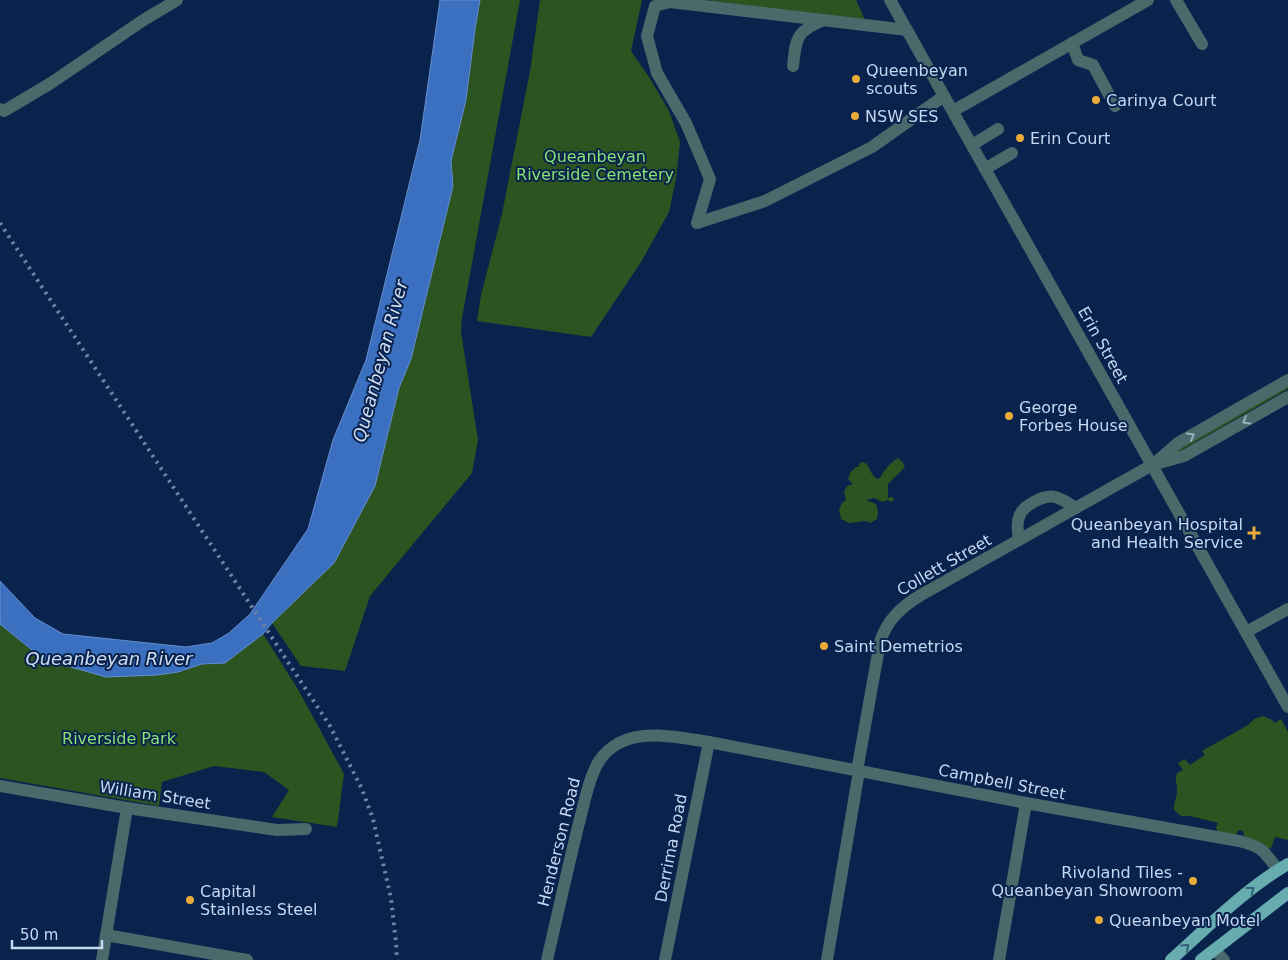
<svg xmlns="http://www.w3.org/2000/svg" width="1288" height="960" viewBox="0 0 1288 960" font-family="'DejaVu Sans',sans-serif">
<rect width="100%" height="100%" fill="#09234d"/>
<!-- green -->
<g fill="#2c5420">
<path d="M 480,0 L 520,0 L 462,318 L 461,332 L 478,440 L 472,473 L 370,596 L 345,671 L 301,666 L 272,623 L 334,563 L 399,388 L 411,359 L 453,186 L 451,161 L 466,100 L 475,29 Z"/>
<path d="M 540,0 L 642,0 L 631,51 L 649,77 L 669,111 L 680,142 L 676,179 L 669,212 L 641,262 L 591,337 L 477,321 L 481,295 L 502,214 L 530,71 Z"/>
<path d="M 707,0 L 856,0 L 866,22 Z"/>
<path d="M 1288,384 L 1288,389 L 1173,455 L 1170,451 Z"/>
<path d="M 898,458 L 903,463 L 905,467 L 888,484 L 888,498 L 891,497 L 894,498 L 893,501 L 891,502 L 887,500 L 883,502 L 874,498 L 866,500 L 876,504 L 878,511 L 877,519 L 870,523 L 866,521 L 849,523 L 841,519 L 839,509 L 842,503 L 846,500 L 844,492 L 847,486 L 853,484 L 848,479 L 850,473 L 856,467 L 859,467 L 859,464 L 862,462 L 867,464 L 872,474 L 877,479 L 880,478 C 884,470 891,462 898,458 Z"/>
<path d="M 0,624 L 43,659 L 178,672 L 202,664 L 225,663 L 263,634 L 299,691 L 344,774 L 337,827 L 272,817 L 289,790 L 264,772 L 214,766 L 162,782 L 159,806 L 0,778 Z"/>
<path d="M 1263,716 L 1272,720 L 1275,723 L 1281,719 L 1288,732 L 1288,840 L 1275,837 L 1271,848 L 1261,852 L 1244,836 L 1243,831 L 1239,830 L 1233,838 L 1218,834 L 1216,827 L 1218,823 L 1190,816 L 1181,816 L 1174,810 C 1173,802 1178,796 1177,789 C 1177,780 1174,783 1177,773 L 1183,770 L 1178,763 L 1185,759 L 1190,765 L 1205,755 L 1202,751 L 1248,725 L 1254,719 Z"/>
</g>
<!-- water -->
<path fill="#3b6fc0" stroke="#658ecf" d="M 440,0 L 480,0 L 475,29 L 466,100 L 451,161 L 453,186 L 411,359 L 399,388 L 375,486 L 334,563 L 272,623 L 263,634 L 225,663 L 202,664 L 178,672 L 157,675 L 106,677 L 43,659 L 0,624 L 0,581 L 35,618 L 63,634 L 186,647 L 212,643 L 229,633 L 250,614 L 308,529 L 333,440 L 366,360 L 420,140 Z"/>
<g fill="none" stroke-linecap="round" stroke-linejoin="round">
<!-- minor -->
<g stroke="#49696b" stroke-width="12">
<path d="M 890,0 L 1288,707"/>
<path d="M 1176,0 L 1202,44"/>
<path d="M 1072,43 L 1078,60 L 1093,65 L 1115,106"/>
<path d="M 793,66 C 796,38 796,31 824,20"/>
<path d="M 0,109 L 4,111 L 51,83 L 142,21 L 177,0"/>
<path d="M 953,111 L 1148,0"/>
<path d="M 972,145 L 998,129"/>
<path d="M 985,169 L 1012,153"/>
<path d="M 697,223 L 710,179 L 686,123 L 657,73 L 647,36 L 655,6 L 670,2 L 907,30"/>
<path d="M 697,223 L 765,201 L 872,147 L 944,96"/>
<path d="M 1156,462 L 1178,443 L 1288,380"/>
<path d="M 1019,540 C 1018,533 1016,524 1019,517 C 1022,506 1044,494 1055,497 C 1063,499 1070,504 1076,508"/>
<path d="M 1246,632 L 1288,609"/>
<path d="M 857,771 L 880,642 C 887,620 901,607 921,595 L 1152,465 L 1184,456 L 1288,397"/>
<path d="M 0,786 L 127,808 L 277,830 L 306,829"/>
<path d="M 106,935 L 247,960"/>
<path d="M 1215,950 L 1224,960"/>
<path d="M 102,960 L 127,808"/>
<path d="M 547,960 C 558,913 568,866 580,819 C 585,800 589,778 599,761 C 604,754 611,747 619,743 C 644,729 682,738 709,742 L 1026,803 L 1239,841 C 1263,847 1264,851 1278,870"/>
<path d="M 665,960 L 709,742"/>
<path d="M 827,960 L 859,771"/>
<path d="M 999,960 L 1026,803"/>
</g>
<!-- major -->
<g stroke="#67adb0" stroke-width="12">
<path d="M 1171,960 C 1208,927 1245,889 1288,864"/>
<path d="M 1201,960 L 1288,893"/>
</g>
<!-- rail -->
<path stroke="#6f84a6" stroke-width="4" stroke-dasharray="2.5 5" stroke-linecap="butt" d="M 0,223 L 330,726 L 362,789 L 373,819 L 391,898 L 396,943 L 397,960"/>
</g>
<!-- one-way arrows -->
<defs><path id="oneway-chevron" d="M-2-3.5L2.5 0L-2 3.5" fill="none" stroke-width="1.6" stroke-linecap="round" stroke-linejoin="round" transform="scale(1.25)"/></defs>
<g stroke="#9ab0c3">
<use href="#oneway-chevron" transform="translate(1246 421) rotate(150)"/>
<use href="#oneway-chevron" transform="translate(1191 436) rotate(-30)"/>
</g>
<g stroke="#33617a">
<use href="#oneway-chevron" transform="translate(1251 890) rotate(-37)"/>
<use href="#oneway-chevron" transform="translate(1186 947) rotate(-42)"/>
</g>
<!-- markers -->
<g fill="#e8ab37" stroke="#09234d" stroke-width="2">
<circle cx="856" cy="79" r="5"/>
<circle cx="1096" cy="100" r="5"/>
<circle cx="855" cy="116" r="5"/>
<circle cx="1020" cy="138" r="5"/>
<circle cx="1009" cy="416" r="5"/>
<path d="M1251.5 525.5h5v5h5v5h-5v5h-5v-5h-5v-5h5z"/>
<circle cx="824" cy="646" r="5"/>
<circle cx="1193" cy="881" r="5"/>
<circle cx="190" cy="900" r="5"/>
<circle cx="1099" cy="920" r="5"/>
</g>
<g text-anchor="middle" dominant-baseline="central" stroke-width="4" stroke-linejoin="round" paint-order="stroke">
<!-- poi labels -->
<g font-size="16" fill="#c6d7f2" stroke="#09234d" text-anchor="start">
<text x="866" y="70">Queenbeyan<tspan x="866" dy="18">scouts</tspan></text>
<text x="1106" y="100">Carinya Court</text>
<text x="865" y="116">NSW SES</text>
<text x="1030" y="138">Erin Court</text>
<text x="1019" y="407">George<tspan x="1019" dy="18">Forbes House</tspan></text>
<text x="1243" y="524" text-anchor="end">Queanbeyan Hospital<tspan x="1243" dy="18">and Health Service</tspan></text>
<text x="834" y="646">Saint Demetrios</text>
<text x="1183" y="872" text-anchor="end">Rivoland Tiles -<tspan x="1183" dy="18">Queanbeyan Showroom</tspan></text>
<text x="200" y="891">Capital<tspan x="200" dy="18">Stainless Steel</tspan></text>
<text x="1109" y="920">Queanbeyan Motel</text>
</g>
<!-- park labels -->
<g font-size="16" fill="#89e172" stroke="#09234d">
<text x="595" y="156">Queanbeyan<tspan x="595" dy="18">Riverside Cemetery</tspan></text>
<text x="119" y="738">Riverside Park</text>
</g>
<!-- street labels -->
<g font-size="16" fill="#c6d7f2" stroke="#09234d">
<text transform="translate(1103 345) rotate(61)">Erin Street</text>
<text transform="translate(944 565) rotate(-30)">Collett Street</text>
<text transform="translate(1002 782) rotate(11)">Campbell Street</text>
<text transform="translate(155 795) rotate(9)">William Street</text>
<text transform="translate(559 842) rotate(-76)">Henderson Road</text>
<text transform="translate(671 848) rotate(-79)">Derrima Road</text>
</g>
<!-- water labels -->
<g font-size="18" font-style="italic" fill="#cfddf3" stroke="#09234d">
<text transform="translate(380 361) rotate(-75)">Queanbeyan River</text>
<text x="109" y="658">Queanbeyan River</text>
</g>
</g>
<!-- scale -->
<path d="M12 940v8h90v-8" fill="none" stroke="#c6d7f2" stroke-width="2.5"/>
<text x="20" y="940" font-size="15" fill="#c6d7f2" stroke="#09234d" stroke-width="4" paint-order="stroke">50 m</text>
</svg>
